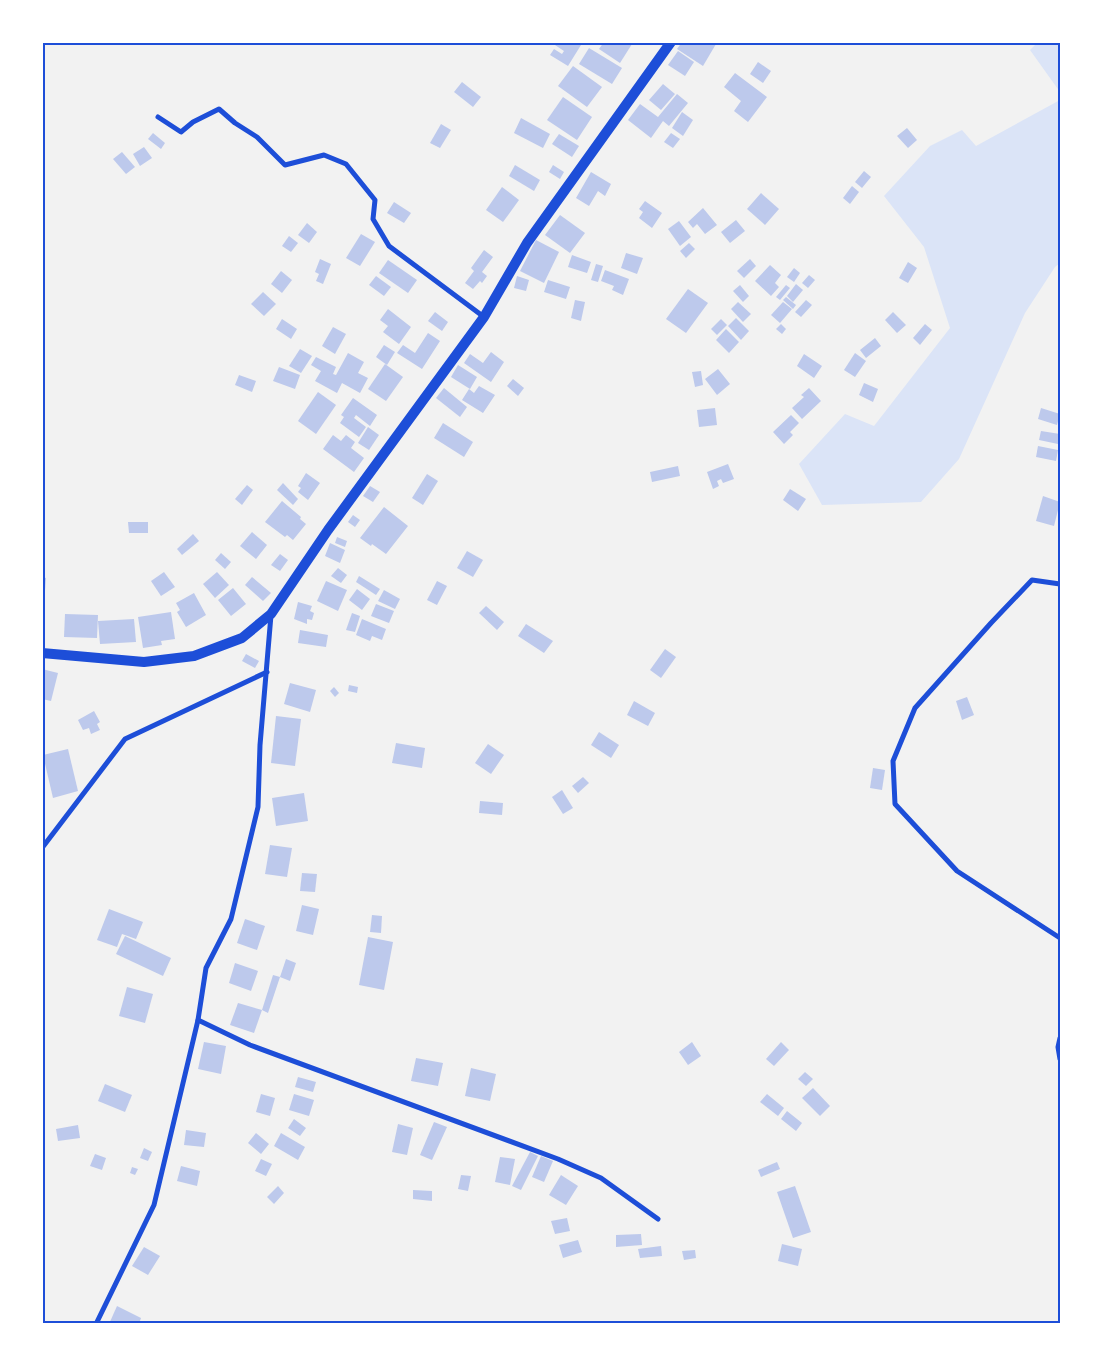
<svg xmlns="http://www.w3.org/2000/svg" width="1103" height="1366" viewBox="0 0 1103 1366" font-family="Cabin,sans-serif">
<rect width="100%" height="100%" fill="#f2f2f2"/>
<!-- green -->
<g fill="#dbe4f7">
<path d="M 1038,42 L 1060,43 L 1060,92 L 1030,50 Z"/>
<path d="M 1060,100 L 1060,263 L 1055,267 L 1025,313 L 959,459 L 921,502 L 822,505 L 799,464 L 845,414 L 874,426 L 950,328 L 924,247 L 884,196 L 930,146 L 962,130 L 976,146 Z"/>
</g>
<!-- building -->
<g fill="#bdc9ec">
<path d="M 557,42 L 577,42 L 581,45 L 568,66 L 550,55 L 554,49 L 562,54 L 564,51 L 555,45 Z"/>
<path d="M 604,42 L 630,42 L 632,44 L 620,63 L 599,49 Z"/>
<path d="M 682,42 L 714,42 L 716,44 L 703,66 L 677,49 Z"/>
<path d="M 589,48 L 622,68 L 612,84 L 579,64 Z"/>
<path d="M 678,51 L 694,62 L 685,76 L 668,65 Z"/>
<path d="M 758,62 L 771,71 L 763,83 L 750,74 Z"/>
<path d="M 573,66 L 602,87 L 587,107 L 558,86 Z"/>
<path d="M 735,73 L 767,97 L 748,122 L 734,111 L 741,101 L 724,87 Z"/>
<path d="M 462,82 L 481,97 L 473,107 L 454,92 Z"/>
<path d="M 663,84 L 675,94 L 661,110 L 649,100 Z"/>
<path d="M 677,94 L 688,103 L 669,126 L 663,121 L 651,138 L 628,120 L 640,104 L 658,117 Z"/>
<path d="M 563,97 L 592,117 L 577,140 L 547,120 Z"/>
<path d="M 682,112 L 693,120 L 683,136 L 672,128 Z"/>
<path d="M 521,118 L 550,134 L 543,148 L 514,133 Z"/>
<path d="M 441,124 L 451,130 L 440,148 L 430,143 Z"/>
<path d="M 907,128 L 917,140 L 908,148 L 897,136 Z"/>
<path d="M 153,133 L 165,143 L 161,149 L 148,139 Z"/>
<path d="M 671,133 L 680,139 L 673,148 L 664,142 Z"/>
<path d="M 559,134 L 579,146 L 572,157 L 552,144 Z"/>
<path d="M 144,147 L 152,158 L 140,166 L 133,154 Z"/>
<path d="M 122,152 L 135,167 L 126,174 L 113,159 Z"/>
<path d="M 515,165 L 540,180 L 534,191 L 509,176 Z"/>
<path d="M 553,165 L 564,172 L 560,179 L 549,172 Z"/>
<path d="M 864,171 L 871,177 L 862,188 L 855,182 Z"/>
<path d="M 591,172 L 611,184 L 605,196 L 598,191 L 589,206 L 576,198 Z"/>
<path d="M 852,186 L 859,192 L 850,204 L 843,198 Z"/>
<path d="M 502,187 L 519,200 L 503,222 L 486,210 Z"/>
<path d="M 761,193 L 779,209 L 765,225 L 747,209 Z"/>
<path d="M 645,201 L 662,213 L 652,228 L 639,218 L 643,212 L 639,209 Z"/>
<path d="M 394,202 L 411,213 L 404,223 L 387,213 Z"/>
<path d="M 703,208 L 717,225 L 705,234 L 697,224 L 693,228 L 688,222 Z"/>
<path d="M 560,215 L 585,233 L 570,253 L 545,235 Z"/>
<path d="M 736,220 L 745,231 L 730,243 L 721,232 Z"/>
<path d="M 679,221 L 691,237 L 680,246 L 668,229 Z"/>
<path d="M 307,223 L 317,232 L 309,243 L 298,235 Z"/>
<path d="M 361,234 L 375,242 L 360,266 L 346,258 Z"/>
<path d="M 289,236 L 298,243 L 291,252 L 282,246 Z"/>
<path d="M 536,240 L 559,252 L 544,283 L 520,271 Z"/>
<path d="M 689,243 L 695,249 L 686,258 L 680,251 Z"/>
<path d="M 484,250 L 493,257 L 482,272 L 487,276 L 482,283 L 480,281 L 473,289 L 465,283 L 474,271 L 471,268 Z"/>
<path d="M 626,253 L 643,258 L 637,274 L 621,268 Z"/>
<path d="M 572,255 L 591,262 L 587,273 L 568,267 Z"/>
<path d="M 320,259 L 331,264 L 323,284 L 316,281 L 319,274 L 315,272 Z"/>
<path d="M 750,259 L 756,266 L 744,278 L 737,271 Z"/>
<path d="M 388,260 L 417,280 L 408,293 L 379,273 Z"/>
<path d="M 908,262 L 917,268 L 908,283 L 899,278 Z"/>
<path d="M 596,264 L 603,266 L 598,282 L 591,280 Z"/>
<path d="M 770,265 L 781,275 L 775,283 L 779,287 L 771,296 L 755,281 Z"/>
<path d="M 794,268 L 800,273 L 794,282 L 787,277 Z"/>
<path d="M 605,270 L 629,279 L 623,295 L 612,290 L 614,286 L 601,281 Z"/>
<path d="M 281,271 L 292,280 L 282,293 L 271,284 Z"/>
<path d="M 809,275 L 815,280 L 808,288 L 802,283 Z"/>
<path d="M 376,276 L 391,287 L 384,296 L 369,285 Z"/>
<path d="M 517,276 L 529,280 L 526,291 L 514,288 Z"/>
<path d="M 548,280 L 570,287 L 566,299 L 544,292 Z"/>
<path d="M 796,284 L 803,290 L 793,302 L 787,296 Z"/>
<path d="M 740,285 L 749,296 L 743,302 L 733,291 Z"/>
<path d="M 786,285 L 790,288 L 780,300 L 776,297 Z"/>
<path d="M 688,289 L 708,303 L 686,333 L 666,319 Z"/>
<path d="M 263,292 L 276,304 L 264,316 L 251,304 Z"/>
<path d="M 786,297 L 796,305 L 793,309 L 783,300 Z"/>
<path d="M 575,300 L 585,302 L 581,321 L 571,318 Z"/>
<path d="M 806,300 L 812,305 L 801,317 L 795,312 Z"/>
<path d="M 738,302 L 751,314 L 743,322 L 731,309 Z"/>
<path d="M 783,302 L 792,309 L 780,323 L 771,315 Z"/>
<path d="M 388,309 L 411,327 L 399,344 L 383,332 L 388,326 L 380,320 Z"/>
<path d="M 435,312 L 448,322 L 442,331 L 428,321 Z"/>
<path d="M 893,312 L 906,325 L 897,333 L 885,320 Z"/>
<path d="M 736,318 L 749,331 L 741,340 L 728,326 Z"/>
<path d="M 282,319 L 297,329 L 291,339 L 276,329 Z"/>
<path d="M 721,319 L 727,325 L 717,335 L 711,329 Z"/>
<path d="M 781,324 L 786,329 L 782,334 L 776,329 Z"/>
<path d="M 925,324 L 932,330 L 920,345 L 913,338 Z"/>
<path d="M 333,327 L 346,334 L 335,354 L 322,346 Z"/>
<path d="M 726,329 L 739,342 L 729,353 L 716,340 Z"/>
<path d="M 428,333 L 440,341 L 422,369 L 397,353 L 403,345 L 415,353 Z"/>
<path d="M 875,338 L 881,346 L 866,358 L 860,350 Z"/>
<path d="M 384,345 L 395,352 L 387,365 L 376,357 Z"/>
<path d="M 300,349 L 312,356 L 301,373 L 289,366 Z"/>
<path d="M 491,352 L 504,362 L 491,382 L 464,363 L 470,354 L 483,363 Z"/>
<path d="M 348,353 L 364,362 L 358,373 L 368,378 L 360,393 L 342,383 L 337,393 L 315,381 L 321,371 L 311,365 L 316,357 L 336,367 L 333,374 L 336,375 Z"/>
<path d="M 855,353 L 866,361 L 855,377 L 844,370 Z"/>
<path d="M 804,354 L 822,366 L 814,378 L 797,366 Z"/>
<path d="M 385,364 L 403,377 L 386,401 L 368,389 Z"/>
<path d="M 458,365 L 477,377 L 470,389 L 451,377 Z"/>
<path d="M 279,367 L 300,375 L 295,389 L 273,381 Z"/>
<path d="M 718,369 L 730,384 L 717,395 L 705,379 Z"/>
<path d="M 701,371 L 703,385 L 695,387 L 692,372 Z"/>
<path d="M 239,375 L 256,381 L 252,392 L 235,385 Z"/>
<path d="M 513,379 L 524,388 L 518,396 L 507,386 Z"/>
<path d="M 864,383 L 878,389 L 873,402 L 859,395 Z"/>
<path d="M 479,386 L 495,395 L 483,413 L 462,400 L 469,389 L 474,393 Z"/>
<path d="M 444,388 L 467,407 L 460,417 L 436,398 Z"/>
<path d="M 809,388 L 821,401 L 802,419 L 792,408 L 804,397 L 801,395 Z"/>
<path d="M 318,392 L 336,405 L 316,434 L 298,421 Z"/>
<path d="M 353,398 L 377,415 L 370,426 L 356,415 L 354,418 L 366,427 L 359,437 L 340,423 L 344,417 L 341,415 Z"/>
<path d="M 715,408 L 717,425 L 699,427 L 697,410 Z"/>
<path d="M 1041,408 L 1060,414 L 1057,425 L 1038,419 Z"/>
<path d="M 791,415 L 799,423 L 790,432 L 793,435 L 784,444 L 773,432 Z"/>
<path d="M 443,423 L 473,442 L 464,457 L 434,438 Z"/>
<path d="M 368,427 L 379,435 L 369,450 L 358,443 Z"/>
<path d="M 1041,431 L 1060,434 L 1058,444 L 1039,440 Z"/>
<path d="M 333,435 L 341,441 L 346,435 L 355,442 L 351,448 L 364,458 L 354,472 L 323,449 Z"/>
<path d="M 1038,446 L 1058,450 L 1056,461 L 1036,457 Z"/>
<path d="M 728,464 L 734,479 L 723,483 L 721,479 L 717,481 L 719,486 L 713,489 L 707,472 Z"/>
<path d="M 678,466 L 680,476 L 652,482 L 650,472 Z"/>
<path d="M 306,473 L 320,483 L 308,500 L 298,492 L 301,488 L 298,486 Z"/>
<path d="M 427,474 L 438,481 L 423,505 L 412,498 Z"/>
<path d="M 283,483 L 298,499 L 293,505 L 277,490 Z"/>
<path d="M 247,485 L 253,490 L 242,505 L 235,499 Z"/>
<path d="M 370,486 L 380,492 L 373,502 L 363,496 Z"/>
<path d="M 790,489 L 806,499 L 798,511 L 783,500 Z"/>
<path d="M 1043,496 L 1060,502 L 1054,526 L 1036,521 Z"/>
<path d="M 282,501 L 301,517 L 300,519 L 306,524 L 293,540 L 287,535 L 285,537 L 265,522 Z"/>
<path d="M 384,507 L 408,526 L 386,554 L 372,544 L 371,546 L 360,538 Z"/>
<path d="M 353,515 L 360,520 L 355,527 L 348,522 Z"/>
<path d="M 128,522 L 148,522 L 148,533 L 129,533 Z"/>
<path d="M 252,532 L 267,545 L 256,559 L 240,546 Z"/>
<path d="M 193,534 L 199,541 L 182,555 L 177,549 Z"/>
<path d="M 337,537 L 347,541 L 345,547 L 335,543 Z"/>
<path d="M 330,543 L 345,550 L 340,563 L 325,556 Z"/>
<path d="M 467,551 L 483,560 L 473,577 L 457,568 Z"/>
<path d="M 221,553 L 231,562 L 225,569 L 215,560 Z"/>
<path d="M 280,554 L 288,560 L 280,571 L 271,565 Z"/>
<path d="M 338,568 L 347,575 L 341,583 L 331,576 Z"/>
<path d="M 164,572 L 175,587 L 161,596 L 151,581 Z"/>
<path d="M 217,572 L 229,585 L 215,598 L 203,584 Z"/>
<path d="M 359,576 L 380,589 L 376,595 L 356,582 Z"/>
<path d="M 42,577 L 46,578 L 45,591 L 42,591 Z"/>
<path d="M 252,577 L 271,593 L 263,601 L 245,585 Z"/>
<path d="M 326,581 L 347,590 L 338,611 L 317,601 Z"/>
<path d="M 437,581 L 447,586 L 437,605 L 427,600 Z"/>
<path d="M 233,588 L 246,604 L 231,616 L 218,600 Z"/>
<path d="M 357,589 L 370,599 L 362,610 L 349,600 Z"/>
<path d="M 384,590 L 400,599 L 395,609 L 378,601 Z"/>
<path d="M 194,593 L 206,615 L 186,627 L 177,612 L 180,610 L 176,603 Z"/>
<path d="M 298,602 L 312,606 L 310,611 L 314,613 L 312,620 L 307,619 L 307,624 L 294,619 Z"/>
<path d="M 376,604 L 394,611 L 389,623 L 371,616 Z"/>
<path d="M 486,606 L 504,622 L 497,630 L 479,613 Z"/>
<path d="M 171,612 L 175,639 L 161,641 L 162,645 L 143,648 L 138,617 Z"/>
<path d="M 352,613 L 360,616 L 355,632 L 346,630 Z"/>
<path d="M 65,614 L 98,615 L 97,638 L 64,637 Z"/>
<path d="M 134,619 L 136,642 L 100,644 L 98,621 Z"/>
<path d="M 362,619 L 386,629 L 382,640 L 372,636 L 370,641 L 356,635 Z"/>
<path d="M 526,624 L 553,641 L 544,653 L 518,636 Z"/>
<path d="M 300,630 L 328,635 L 326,647 L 298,643 Z"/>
<path d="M 665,649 L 676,657 L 661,678 L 650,670 Z"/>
<path d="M 246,654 L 259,661 L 255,668 L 242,661 Z"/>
<path d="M 42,669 L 58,673 L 51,701 L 42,699 Z"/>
<path d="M 290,683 L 316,690 L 310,712 L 284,704 Z"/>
<path d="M 349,685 L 358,687 L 357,693 L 348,691 Z"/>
<path d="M 334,687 L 339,693 L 335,697 L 330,691 Z"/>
<path d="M 967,697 L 974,715 L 962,720 L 956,701 Z"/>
<path d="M 634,701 L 655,713 L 648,726 L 627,715 Z"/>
<path d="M 94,711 L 100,722 L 97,724 L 100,730 L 91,734 L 89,728 L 83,730 L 78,720 Z"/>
<path d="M 276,716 L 301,719 L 295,766 L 271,763 Z"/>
<path d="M 599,732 L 619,745 L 611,758 L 591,745 Z"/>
<path d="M 396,743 L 425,748 L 422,768 L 392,763 Z"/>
<path d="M 488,744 L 504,755 L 491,774 L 475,763 Z"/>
<path d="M 68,749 L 78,791 L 53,798 L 43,755 Z"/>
<path d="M 873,768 L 885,770 L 882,790 L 870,788 Z"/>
<path d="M 583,777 L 589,783 L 578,793 L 572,786 Z"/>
<path d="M 562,790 L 573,808 L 563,814 L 552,797 Z"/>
<path d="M 304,793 L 308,821 L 276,826 L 272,798 Z"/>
<path d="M 480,801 L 503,803 L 502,815 L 479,813 Z"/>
<path d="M 270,845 L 292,848 L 287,877 L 265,874 Z"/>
<path d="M 302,873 L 317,874 L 315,892 L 300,891 Z"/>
<path d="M 302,905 L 319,909 L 313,935 L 296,931 Z"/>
<path d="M 109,909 L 143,922 L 136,939 L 122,934 L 117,947 L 97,940 Z"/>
<path d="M 372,915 L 382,916 L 381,933 L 370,932 Z"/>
<path d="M 245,919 L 265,926 L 257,950 L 237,943 Z"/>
<path d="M 125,936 L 171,958 L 163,976 L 116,954 Z"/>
<path d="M 368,937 L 393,942 L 384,990 L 359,985 Z"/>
<path d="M 286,959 L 296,963 L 290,981 L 280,977 Z"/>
<path d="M 235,963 L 258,971 L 251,991 L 229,983 Z"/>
<path d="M 273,975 L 280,977 L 268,1013 L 262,1010 Z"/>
<path d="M 127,987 L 153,994 L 145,1023 L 119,1016 Z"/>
<path d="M 238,1003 L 262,1010 L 254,1033 L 230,1025 Z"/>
<path d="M 204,1042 L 226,1046 L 221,1074 L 198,1069 Z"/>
<path d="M 692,1042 L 701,1056 L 688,1065 L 679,1052 Z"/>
<path d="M 781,1042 L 789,1050 L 774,1066 L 766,1059 Z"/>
<path d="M 416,1058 L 443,1063 L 438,1086 L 411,1081 Z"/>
<path d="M 471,1068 L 496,1074 L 490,1101 L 465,1096 Z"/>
<path d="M 805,1072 L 813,1079 L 806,1086 L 798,1079 Z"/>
<path d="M 298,1077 L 316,1082 L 313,1092 L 295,1087 Z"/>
<path d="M 105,1084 L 132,1095 L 125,1112 L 98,1101 Z"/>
<path d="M 813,1088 L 830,1106 L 820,1116 L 802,1098 Z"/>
<path d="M 261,1094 L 275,1098 L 270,1116 L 256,1112 Z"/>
<path d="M 294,1094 L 314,1100 L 309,1116 L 289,1110 Z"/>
<path d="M 767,1094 L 784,1108 L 778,1116 L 760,1102 Z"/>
<path d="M 787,1111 L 802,1123 L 796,1131 L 781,1119 Z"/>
<path d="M 294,1119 L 306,1128 L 300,1136 L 288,1128 Z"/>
<path d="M 434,1122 L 447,1127 L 432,1160 L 420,1155 Z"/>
<path d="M 398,1124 L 413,1128 L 407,1155 L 392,1152 Z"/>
<path d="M 78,1125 L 80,1138 L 58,1141 L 56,1129 Z"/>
<path d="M 186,1130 L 206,1133 L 204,1147 L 184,1145 Z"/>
<path d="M 256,1133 L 269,1144 L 261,1154 L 248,1143 Z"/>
<path d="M 281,1133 L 305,1147 L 298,1160 L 274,1146 Z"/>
<path d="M 144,1148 L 152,1152 L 148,1161 L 140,1158 Z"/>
<path d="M 530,1152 L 538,1156 L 521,1190 L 512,1186 Z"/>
<path d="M 95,1154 L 106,1158 L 102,1170 L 90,1166 Z"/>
<path d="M 541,1156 L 553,1161 L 544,1182 L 532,1177 Z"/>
<path d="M 500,1157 L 515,1159 L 510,1185 L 495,1182 Z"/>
<path d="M 261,1159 L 272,1164 L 266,1176 L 255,1171 Z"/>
<path d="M 777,1162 L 780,1169 L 761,1177 L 758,1170 Z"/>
<path d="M 181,1166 L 200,1171 L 197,1186 L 177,1181 Z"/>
<path d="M 132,1167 L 138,1169 L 135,1175 L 130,1173 Z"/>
<path d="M 461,1175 L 471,1176 L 468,1191 L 458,1189 Z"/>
<path d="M 561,1175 L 578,1186 L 566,1205 L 549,1195 Z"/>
<path d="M 278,1186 L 284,1193 L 274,1204 L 267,1197 Z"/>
<path d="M 795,1186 L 811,1232 L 793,1238 L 777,1192 Z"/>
<path d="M 413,1190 L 432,1191 L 432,1201 L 413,1199 Z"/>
<path d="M 567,1218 L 570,1231 L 555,1234 L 551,1221 Z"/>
<path d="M 641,1234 L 642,1245 L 616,1247 L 616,1235 Z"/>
<path d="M 578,1240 L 582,1252 L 563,1258 L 559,1245 Z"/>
<path d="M 782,1244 L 802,1249 L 798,1266 L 778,1261 Z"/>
<path d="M 661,1246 L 662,1256 L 640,1258 L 638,1249 Z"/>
<path d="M 144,1247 L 160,1256 L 148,1275 L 132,1266 Z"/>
<path d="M 695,1250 L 696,1258 L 684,1260 L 682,1251 Z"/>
<path d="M 117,1306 L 141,1318 L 139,1324 L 109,1324 Z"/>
</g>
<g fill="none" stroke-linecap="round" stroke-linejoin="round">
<!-- minor -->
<g stroke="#1d4ed8" stroke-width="5">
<path d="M 158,117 L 181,132 L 193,122 L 219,109 L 235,123 L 257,137 L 285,165 L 324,155 L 346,164 L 375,200 L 373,219 L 389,246 L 484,317"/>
<path d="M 1060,584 L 1032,580 L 991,623 L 915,708 L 893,761 L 895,804 L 957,871 L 1060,938"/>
<path d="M 42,848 L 125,739 L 267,672"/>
<path d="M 198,1020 L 250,1045 L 558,1159 L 601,1178 L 658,1219"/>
<path d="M 1060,1038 L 1058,1047 L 1060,1059"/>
<path d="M 96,1324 L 154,1205 L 198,1020 L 206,968 L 231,919 L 258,807 L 260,745 L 271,615"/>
</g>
<!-- secondary -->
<path stroke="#1d4ed8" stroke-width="10" d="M 42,653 L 144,662 L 194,656 L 242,638 L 271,614 L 328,530 L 484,317 L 527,243 L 671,42"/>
</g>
<!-- border -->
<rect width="1103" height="1366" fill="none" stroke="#ffffff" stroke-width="88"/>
<rect x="44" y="44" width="1015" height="1278" fill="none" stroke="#1d4ed8" stroke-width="2"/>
</svg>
